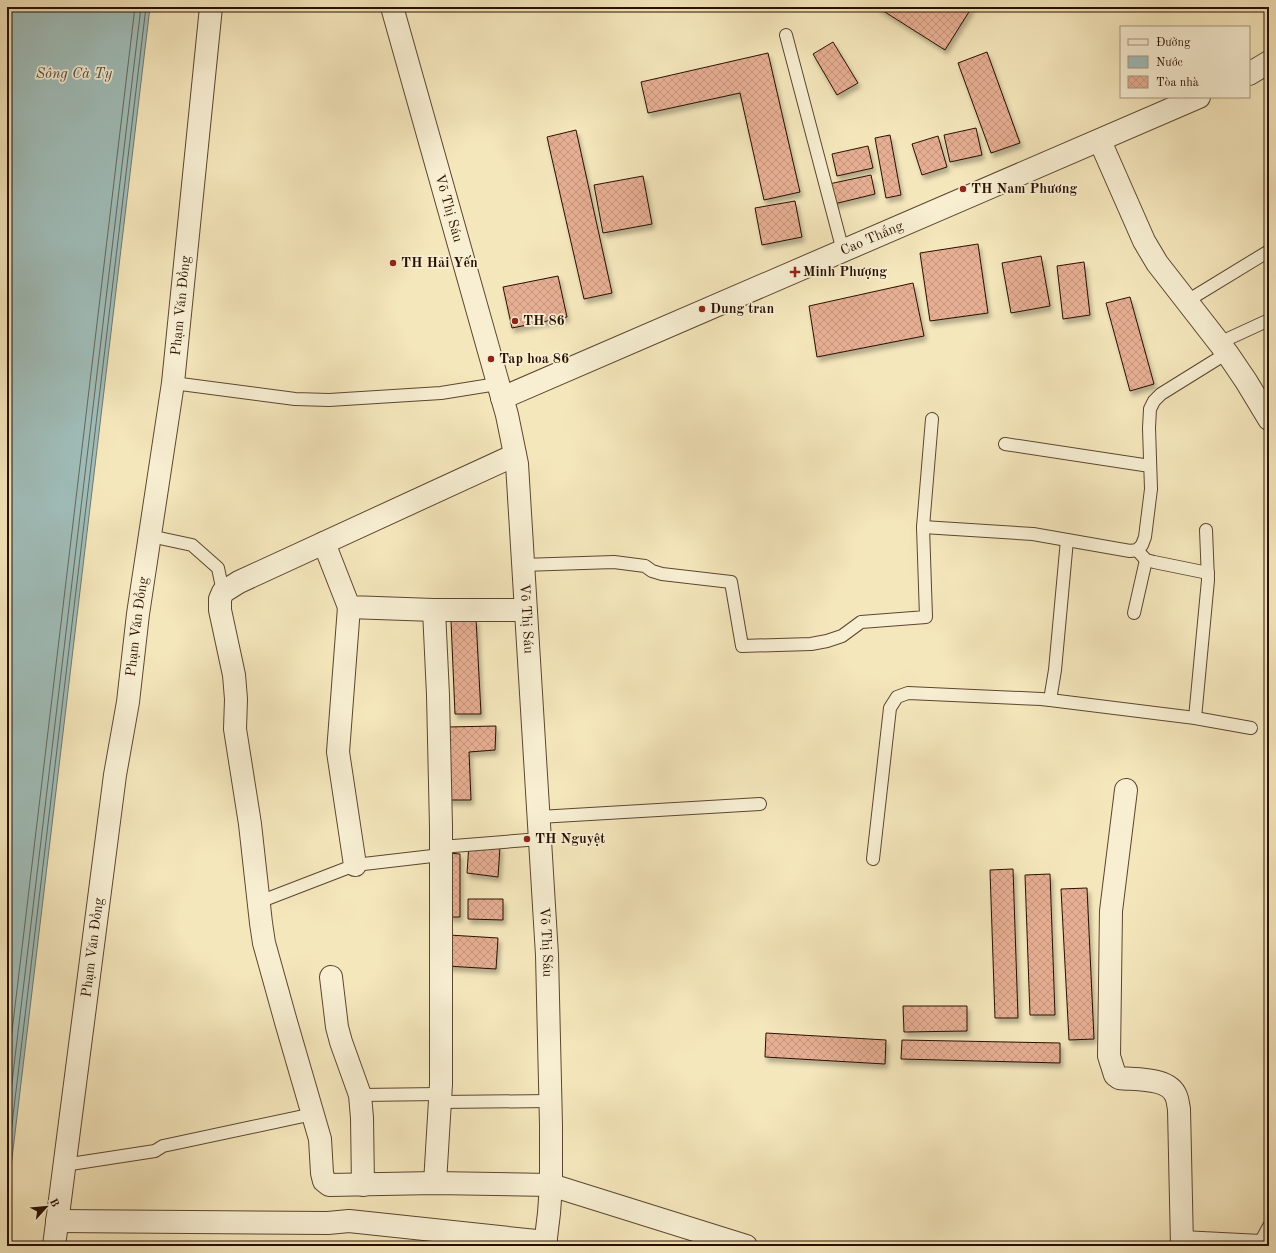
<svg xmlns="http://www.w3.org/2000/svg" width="1276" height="1253" viewBox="0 0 1276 1253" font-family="'Old Standard TT',serif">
<defs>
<pattern id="building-cross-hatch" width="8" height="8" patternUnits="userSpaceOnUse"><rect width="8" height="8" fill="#e6ae92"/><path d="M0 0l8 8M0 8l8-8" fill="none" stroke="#c5957c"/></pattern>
<filter id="shadow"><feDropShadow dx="2.5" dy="4.5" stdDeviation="2" flood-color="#0004"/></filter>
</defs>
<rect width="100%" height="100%" fill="#f5e7bc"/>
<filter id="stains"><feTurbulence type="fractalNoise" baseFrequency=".005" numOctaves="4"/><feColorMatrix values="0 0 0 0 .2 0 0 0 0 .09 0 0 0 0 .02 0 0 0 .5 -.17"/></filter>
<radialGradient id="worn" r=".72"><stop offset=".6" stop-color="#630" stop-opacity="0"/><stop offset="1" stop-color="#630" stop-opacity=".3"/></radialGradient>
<!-- water -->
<path fill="#a0beba" stroke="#707870" d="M 7,7 L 150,7 L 7,1200 Z"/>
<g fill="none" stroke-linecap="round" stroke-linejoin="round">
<!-- shore -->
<g stroke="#64675d" stroke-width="1">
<path d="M 7,1073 L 135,7"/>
<path d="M 7,1124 L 141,7"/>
<path d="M 7,1166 L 146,7"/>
</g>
</g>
<!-- building -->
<g fill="url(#building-cross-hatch)" stroke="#291000" filter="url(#shadow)">
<path d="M 877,7 L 972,7 L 945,50 Z"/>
<path d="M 833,42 L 858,83 L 837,95 L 813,54 Z"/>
<path d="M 987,52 L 1020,143 L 991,153 L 958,63 Z"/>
<path d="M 768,53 L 800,192 L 764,200 L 740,93 L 648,113 L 641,82 Z"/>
<path d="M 976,128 L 982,155 L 950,162 L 944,135 Z"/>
<path d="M 576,130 L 612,293 L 584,299 L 547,137 Z"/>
<path d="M 890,135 L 901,195 L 886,198 L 875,138 Z"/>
<path d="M 938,136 L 947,167 L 922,175 L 912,144 Z"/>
<path d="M 868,146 L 873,168 L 837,176 L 832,154 Z"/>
<path d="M 871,175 L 875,194 L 834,204 L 829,184 Z"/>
<path d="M 643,176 L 652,224 L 603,233 L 594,185 Z"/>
<path d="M 795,201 L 802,237 L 762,245 L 755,208 Z"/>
<path d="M 978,244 L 988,313 L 930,321 L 920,253 Z"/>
<path d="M 1041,256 L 1050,306 L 1011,313 L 1002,263 Z"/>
<path d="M 1084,262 L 1090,315 L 1063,319 L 1057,266 Z"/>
<path d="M 558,276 L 567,317 L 512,328 L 503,287 Z"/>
<path d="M 913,283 L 924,336 L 817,357 L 809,306 Z"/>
<path d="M 1130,297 L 1154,384 L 1130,391 L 1106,303 Z"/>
<path d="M 476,619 L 481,714 L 455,714 L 451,621 Z"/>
<path d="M 496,726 L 495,750 L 469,752 L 471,800 L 447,800 L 447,727 Z"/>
<path d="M 469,844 L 500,847 L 498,877 L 467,873 Z"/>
<path d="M 449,853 L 460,854 L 460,917 L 449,917 Z"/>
<path d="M 1013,869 L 1018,1018 L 995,1018 L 990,870 Z"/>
<path d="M 1050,874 L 1055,1015 L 1030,1015 L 1025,875 Z"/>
<path d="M 1087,888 L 1094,1039 L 1069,1040 L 1061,889 Z"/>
<path d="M 468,899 L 503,899 L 503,920 L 468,919 Z"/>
<path d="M 449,935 L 498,938 L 496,969 L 447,966 Z"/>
<path d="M 903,1006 L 967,1006 L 967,1031 L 904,1032 Z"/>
<path d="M 766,1033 L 886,1040 L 885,1064 L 765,1057 Z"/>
<path d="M 902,1040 L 1060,1043 L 1060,1063 L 901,1059 Z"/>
</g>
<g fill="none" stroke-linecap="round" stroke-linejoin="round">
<!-- service casing -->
<g stroke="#5c462f" stroke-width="14">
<g id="service">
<path d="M 786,35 L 843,251"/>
<path d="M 1187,301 L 1269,251"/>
<path d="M 1219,343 L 1269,320"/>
<path d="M 173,383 L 295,399 L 329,400 L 441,393 L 497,384"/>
<path d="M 1005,444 L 1150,466"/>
<path d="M 923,527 L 1033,534 L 1130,551 L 1137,550 L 1142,545 L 1145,537 L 1151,489 L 1149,428 L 1150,409 L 1154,401 L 1161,394 L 1227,353"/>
<path d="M 150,536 L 192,545 L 218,568 L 223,592"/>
<path d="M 1137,550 L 1146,560 L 1154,562 L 1208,573"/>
<path d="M 522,565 L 614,562 L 645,566 L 652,571 L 662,574 L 731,582 L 742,646 L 811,644 L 827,641 L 842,636 L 861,622 L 926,617 L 923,527 L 932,419"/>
<path d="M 1134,613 L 1146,560"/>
<path d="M 1050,700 L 1195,718 L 1251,728"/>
<path d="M 1195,718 L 1208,580 L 1206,530"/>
<path d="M 539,817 L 760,804"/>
<path d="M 441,847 L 540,839"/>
<path d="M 873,859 L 890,708 L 897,697 L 908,693 L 1041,699 L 1050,700 L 1055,670 L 1067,540"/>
<path d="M 259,902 L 355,865 L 441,855"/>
<path d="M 360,1095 L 440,1094"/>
<path d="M 439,1102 L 550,1101"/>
<path d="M 64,1165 L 155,1151 L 163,1146 L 313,1114"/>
<path d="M 1182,1237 L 1261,1241 L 1269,1226"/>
</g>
</g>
<!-- minor casing -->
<g stroke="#5c462f" stroke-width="24">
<g id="minor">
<path id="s1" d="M 392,7 L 507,415 L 517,464 L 547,955 L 551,1125 L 551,1185 L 549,1213 L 545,1246"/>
<path d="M 1249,74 L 1269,62"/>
<path d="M 1100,141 L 1144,241 L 1157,263 L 1227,353 L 1246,381 L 1269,419"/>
<path id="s2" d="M 502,398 L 1199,97"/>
<path d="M 515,455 L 239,582 L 223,592 L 220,599 L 220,610 L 234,675 L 236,699 L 235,729 L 250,824 L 261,923 L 264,943 L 286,1022 L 320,1139 L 322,1173 L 324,1181 L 329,1185 L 435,1183 L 551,1185 L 746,1246"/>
<path d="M 324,543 L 349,607 L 434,610 L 525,610"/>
<path d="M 349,607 L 338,752 L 355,865"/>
<path d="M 434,610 L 438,695 L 441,827 L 441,1084 L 435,1183"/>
<path d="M 1126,790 L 1111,911 L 1109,1056 L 1115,1075 L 1119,1078 C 1136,1080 1169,1077 1176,1096 C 1178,1100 1178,1105 1179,1109 L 1182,1246"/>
<path d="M 331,977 L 337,1027 L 341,1042 L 360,1095 L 362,1118 L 363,1185"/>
<path d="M 57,1221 L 328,1223 L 349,1221 L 546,1242"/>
</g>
</g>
<!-- tertiary casing -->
<g stroke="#5c462f" stroke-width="24">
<g id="tertiary">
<path id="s3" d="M 54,1246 L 115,775 L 128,702 L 138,614 L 173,383 L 211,7"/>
</g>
</g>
<!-- service -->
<use href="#service" stroke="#f8efd3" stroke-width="12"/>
<!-- minor -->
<use href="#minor" stroke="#f8efd3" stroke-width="22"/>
<!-- tertiary -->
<use href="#tertiary" stroke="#f8efd3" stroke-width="22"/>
</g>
<!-- markers -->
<g fill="#8f2418" stroke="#f8efd3" stroke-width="1.5">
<circle cx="963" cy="189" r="4"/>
<circle cx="393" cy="263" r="4"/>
<path d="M793 266h4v4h4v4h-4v4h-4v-4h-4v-4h4z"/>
<circle cx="702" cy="309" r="4"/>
<circle cx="515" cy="321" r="4"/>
<circle cx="491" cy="359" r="4"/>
<circle cx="527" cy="839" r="4"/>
</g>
<g text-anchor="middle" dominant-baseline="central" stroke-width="3.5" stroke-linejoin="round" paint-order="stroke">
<!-- poi labels -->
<g font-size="14" font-weight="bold" fill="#291000" stroke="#f8efd3" text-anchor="start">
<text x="971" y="189">TH Nam Phương</text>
<text x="401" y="263">TH Hải Yến</text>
<text x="803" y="272">Minh Phượng</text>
<text x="710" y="309">Dung tran</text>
<text x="523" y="321">TH 86</text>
<text x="499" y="359">Tap hoa 86</text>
<text x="535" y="839">TH Nguyệt</text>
</g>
<!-- street labels -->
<g font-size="14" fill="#291000" stroke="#f8efd3">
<text stroke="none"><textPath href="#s1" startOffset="209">Võ Thị Sáu</textPath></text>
<text stroke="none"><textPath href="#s2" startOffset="403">Cao Thắng</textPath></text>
<text stroke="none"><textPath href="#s3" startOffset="949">Phạm Văn Đồng</textPath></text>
<text stroke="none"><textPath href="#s1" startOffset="629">Võ Thị Sáu</textPath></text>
<text stroke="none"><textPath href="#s3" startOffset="625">Phạm Văn Đồng</textPath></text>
<text stroke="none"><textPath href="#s1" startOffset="953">Võ Thị Sáu</textPath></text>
<text stroke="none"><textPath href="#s3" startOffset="301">Phạm Văn Đồng</textPath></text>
</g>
<!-- water labels -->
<g font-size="15" font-style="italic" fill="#534d41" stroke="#f8efd3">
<text x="74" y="74">Sông Cà Ty</text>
</g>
</g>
<!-- margin -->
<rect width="1276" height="1253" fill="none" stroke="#f5e7bc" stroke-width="24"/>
<rect x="8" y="8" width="1260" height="1237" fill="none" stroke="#291000" stroke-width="2"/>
<rect x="12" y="12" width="1252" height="1229" fill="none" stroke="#291000"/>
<!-- legend -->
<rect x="1120" y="26" width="130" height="72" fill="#f8efd3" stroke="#a5967f"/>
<rect x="1128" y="39" width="20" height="6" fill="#f8efd3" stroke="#a5967f"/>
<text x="1156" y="46" font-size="12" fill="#291000">Đường</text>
<rect x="1128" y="56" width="20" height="12" fill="#a0beba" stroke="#a5967f"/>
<text x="1156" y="66" font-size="12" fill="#291000">Nước</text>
<rect x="1128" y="76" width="20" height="12" fill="url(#building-cross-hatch)" stroke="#a5967f"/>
<text x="1156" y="86" font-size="12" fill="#291000">Tòa nhà</text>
<!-- north arrow -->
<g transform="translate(46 1207) rotate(63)" stroke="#f8efd3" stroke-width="3" paint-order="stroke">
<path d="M0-3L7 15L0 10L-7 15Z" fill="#291000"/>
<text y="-6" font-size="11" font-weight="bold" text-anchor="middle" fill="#291000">B</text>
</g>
<rect width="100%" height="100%" filter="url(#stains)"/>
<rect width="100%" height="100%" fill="url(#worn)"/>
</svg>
